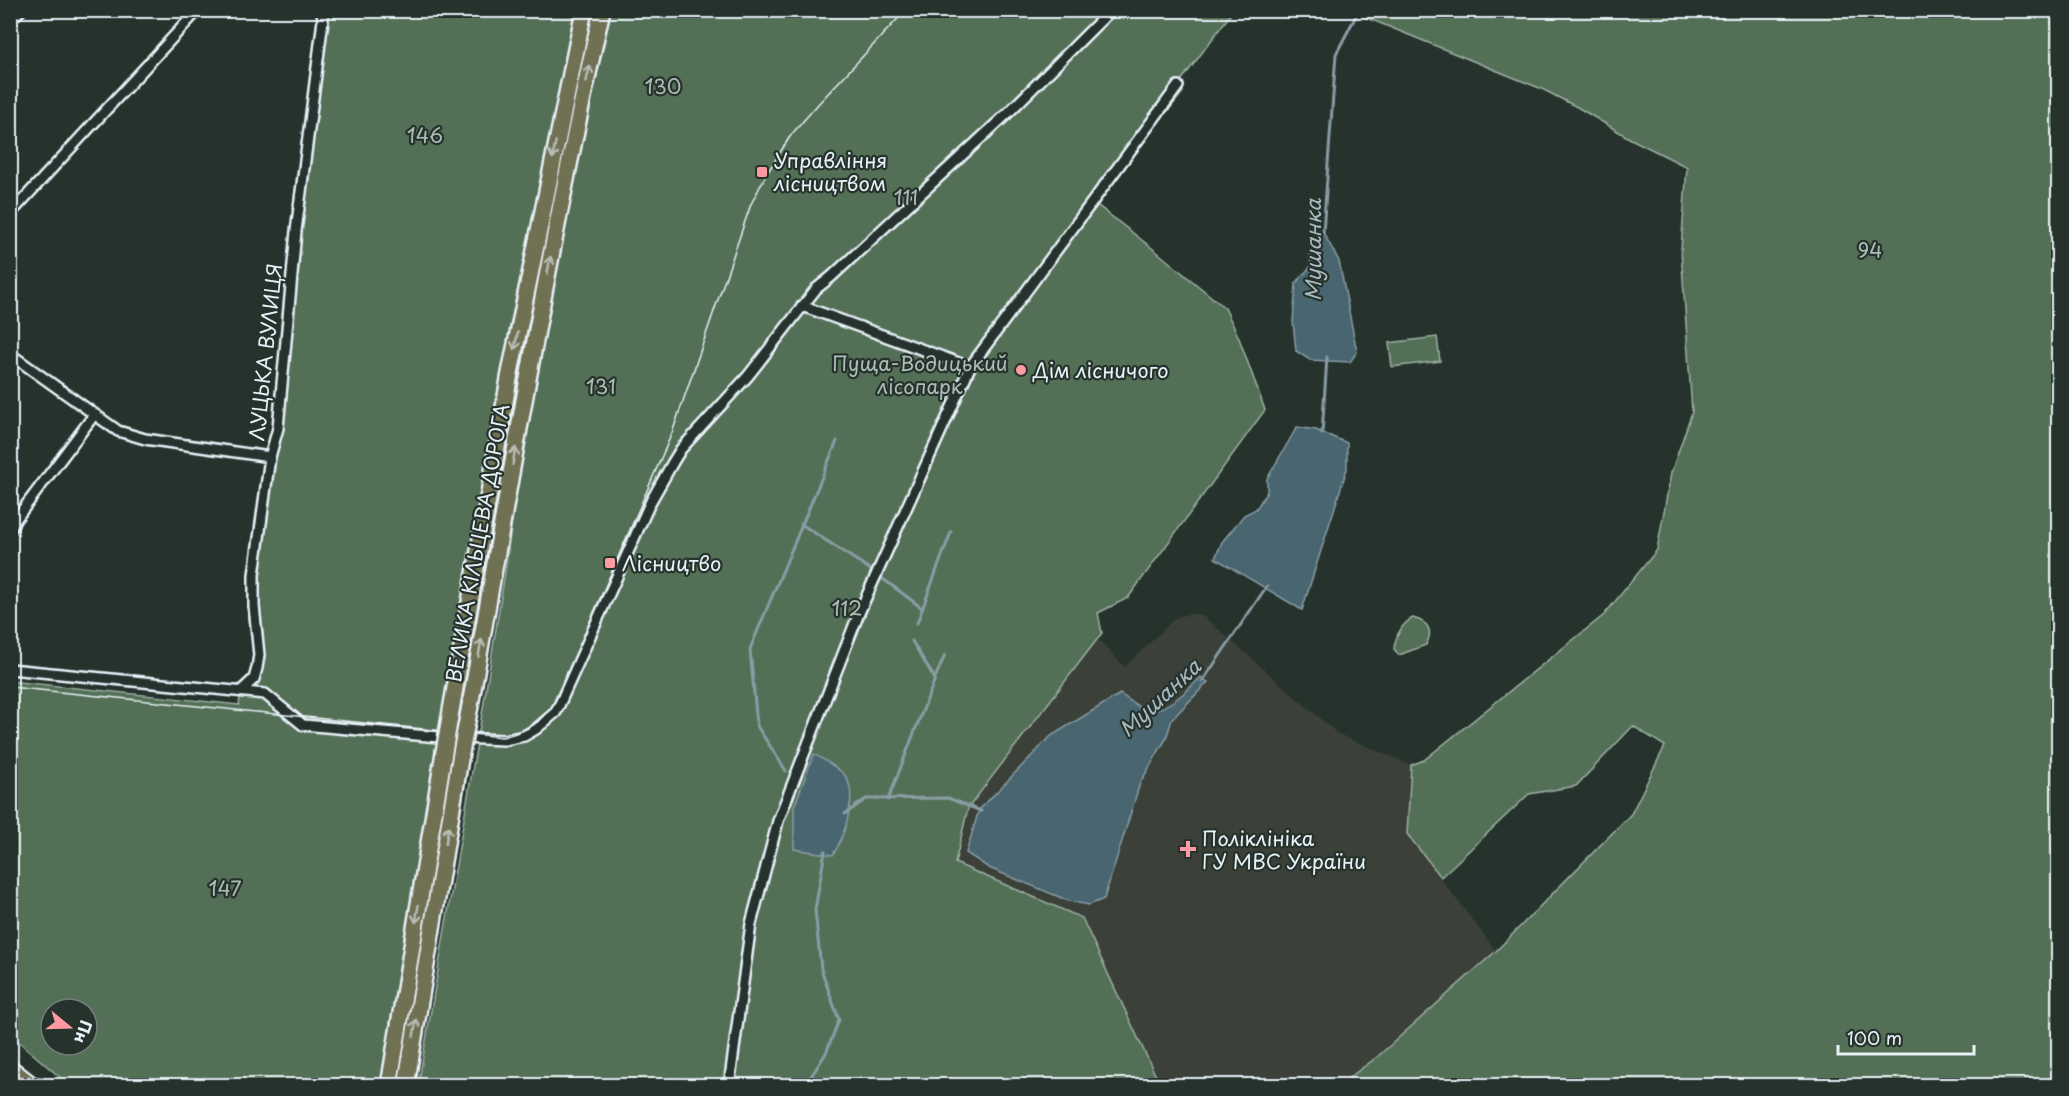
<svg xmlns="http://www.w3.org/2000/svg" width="2069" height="1096" viewBox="0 0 2069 1096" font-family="'Playpen Sans',sans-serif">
<rect width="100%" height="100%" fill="#26332d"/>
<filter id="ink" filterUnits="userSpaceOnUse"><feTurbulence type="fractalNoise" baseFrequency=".0167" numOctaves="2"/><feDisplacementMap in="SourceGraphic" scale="12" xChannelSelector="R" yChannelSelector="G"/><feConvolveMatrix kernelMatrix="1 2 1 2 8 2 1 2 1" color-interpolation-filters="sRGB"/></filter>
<g filter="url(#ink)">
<!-- built -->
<path fill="#3a4138" d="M 1193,614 L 1203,616 L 1338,734 L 1411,765 L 1407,834 L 1496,951 L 1376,1057 L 1342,1083 L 1342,1085 L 1160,1085 L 1082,918 L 955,863 L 968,808 L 1098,639 L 1125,667 L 1174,619 L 1183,615 Z"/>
<!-- green -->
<g fill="#536f56" stroke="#9eb0a7" stroke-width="1.5" fill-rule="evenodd">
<path d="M 326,11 L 584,11 L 572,63 L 389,1085 L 69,1085 L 11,1035 L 10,681 L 239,705 L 241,691 L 257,668 L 254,606 L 278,428 L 296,231 ZM 51,1009 L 87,1009 L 87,1045 L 51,1045 Z"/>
<path d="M 610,11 L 1233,11 L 1181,81 L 1183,92 L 1168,111 L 1158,113 L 1092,201 L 1157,252 L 1225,308 L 1239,338 L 1265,410 L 1128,598 L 1098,613 L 1102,633 L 968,808 L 955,863 L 1082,918 L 1160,1085 L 418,1086 L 483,708 L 504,579 L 522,448 L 554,277 Z"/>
<path d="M 1350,11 L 2058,11 L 2058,1085 L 1342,1085 L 1342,1083 L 1377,1057 L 1496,951 L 1631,814 L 1665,746 L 1633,726 L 1576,786 L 1529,794 L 1441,877 L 1407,834 L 1411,765 L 1424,760 L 1604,615 L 1657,550 L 1671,473 L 1692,412 L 1681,250 L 1687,167 L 1631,139 L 1577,107 L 1542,89 Z"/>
<path d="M 1437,337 L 1440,361 L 1392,367 L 1389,343 Z"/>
<path d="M 1413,618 C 1428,622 1434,630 1426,645 L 1399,655 L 1394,649 C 1395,637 1402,623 1413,618 Z"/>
</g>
<!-- water -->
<g fill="#49656f" stroke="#899da6" stroke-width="1.5">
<path d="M 1323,232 L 1339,261 L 1357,352 L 1350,362 L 1310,360 L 1296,351 L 1293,321 L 1296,283 L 1311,266 L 1310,256 Z"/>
<path d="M 1297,427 L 1316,430 L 1347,443 L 1347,469 L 1302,610 L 1215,558 L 1222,542 L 1244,515 L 1256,509 L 1267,492 L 1267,479 Z"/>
<path d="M 1201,677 L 1208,682 L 1172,719 L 1166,739 L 1140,783 L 1104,899 L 1089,905 L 1069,901 L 989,868 L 966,853 L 979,810 L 1051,736 L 1120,694 L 1148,713 C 1172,705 1183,695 1201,677 Z"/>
<path d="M 814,754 C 823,760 840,768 846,777 C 858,796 844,837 833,855 L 794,849 L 794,807 Z"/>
</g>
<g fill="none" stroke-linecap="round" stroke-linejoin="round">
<!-- stream -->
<g stroke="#899da6" stroke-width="3">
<path d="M 1323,233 L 1336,54 L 1359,10"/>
<path d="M 1322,434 L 1327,357"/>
<path d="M 801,524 L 871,570"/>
<path d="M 883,579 L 922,608"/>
<path d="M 917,623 L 951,532"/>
<path d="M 935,678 L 945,655"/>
<path d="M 1202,682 L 1267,586"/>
<path d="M 786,771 L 757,726 L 750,649 L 837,441"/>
<path d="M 888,800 L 935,679 L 912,641"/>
<path d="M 845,814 L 866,799 L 948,798 L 981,811"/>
<path d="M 805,1086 L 826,1053 L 839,1020 L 821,969 L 815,910 L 825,851"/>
</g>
<!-- street casing -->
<g stroke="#e8f1f8" stroke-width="14">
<g id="street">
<path d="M 10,19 L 21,10"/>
<path d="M 10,214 L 198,10"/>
<path d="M 802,306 L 970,367"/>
<path d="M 10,354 L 118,431 L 145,439 L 270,457"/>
<path d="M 10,530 L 15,520 L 94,415"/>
<path d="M 10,669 L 265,694 L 303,725 L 439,737 L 504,740 L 524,736 L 536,729 L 556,712 L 651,501 L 673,462 L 681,449 L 748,376 L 816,289 L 831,277 L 1009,112 L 1111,10"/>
<path d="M 241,691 L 254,679 L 257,668 L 259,655 L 254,606 L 254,575 L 270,457 L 278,428 L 296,231 L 323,20 L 322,10"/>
<path d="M 729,1086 L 751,924 L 778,821 L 859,613 L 970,367 L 1178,86"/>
</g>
</g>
<!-- primary casing -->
<g stroke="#e8f1f8" stroke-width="20">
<g id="primary">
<path d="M 452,705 L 510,373 L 584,10"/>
<path d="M 470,706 C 511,474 550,241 602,10"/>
<path d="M 10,1068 L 33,1086"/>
<path d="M 389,1086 L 444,752"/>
<path d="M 406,1086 L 461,753"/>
</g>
</g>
<!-- street -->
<use href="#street" stroke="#26332d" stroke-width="9"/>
<!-- primary -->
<use href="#primary" stroke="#706f52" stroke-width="15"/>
<!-- tram -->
<path stroke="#e8f1f8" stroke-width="1.5" d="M 10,687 L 502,737 C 529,731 540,724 556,700 L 672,433 L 751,204 L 766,175 L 791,135 L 819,103 L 906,10"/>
<!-- primary-bridge casing -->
<g stroke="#e8f1f8" stroke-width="20" stroke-linecap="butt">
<g id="primary-bridge">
<path d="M 444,752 L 452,705"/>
<path d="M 461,753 L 470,706"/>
</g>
</g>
<!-- primary-bridge -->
<use href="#primary-bridge" stroke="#706f52" stroke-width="15"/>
</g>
<!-- one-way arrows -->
<defs><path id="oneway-shaft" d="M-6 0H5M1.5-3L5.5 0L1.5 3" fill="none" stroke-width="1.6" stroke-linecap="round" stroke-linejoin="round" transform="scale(1.5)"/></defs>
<g stroke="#b8bdb6">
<use href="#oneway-shaft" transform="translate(588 74) rotate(-78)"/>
<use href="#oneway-shaft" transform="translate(554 150) rotate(101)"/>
<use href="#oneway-shaft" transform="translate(549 265) rotate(-79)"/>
<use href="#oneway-shaft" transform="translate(516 341) rotate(101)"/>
<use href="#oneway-shaft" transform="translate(514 456) rotate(-80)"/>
<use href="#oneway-shaft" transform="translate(480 648) rotate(-80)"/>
<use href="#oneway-shaft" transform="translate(447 835) rotate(-81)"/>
<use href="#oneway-shaft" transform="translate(417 914) rotate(99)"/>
<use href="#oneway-shaft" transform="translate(415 1028) rotate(-81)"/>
</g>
</g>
<!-- markers -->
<g fill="#ff9aa2" stroke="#26332d" stroke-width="2">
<rect x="756" y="166" width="12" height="12" rx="3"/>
<circle cx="1021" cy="370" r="6"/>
<rect x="604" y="557" width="12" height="12" rx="3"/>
<path d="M1185 840h6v6h6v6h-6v6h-6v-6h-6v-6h6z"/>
</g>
<g text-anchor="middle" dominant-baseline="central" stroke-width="4.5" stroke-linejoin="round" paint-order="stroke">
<!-- park labels -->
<g font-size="20" fill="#acbdb7" stroke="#26332d">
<text x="663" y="86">130</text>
<text x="425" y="135">146</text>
<text x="906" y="197">111</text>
<text x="1870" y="250">94</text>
<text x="920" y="363">Пуща-Водицький<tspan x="920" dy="23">лісопарк</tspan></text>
<text x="601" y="386">131</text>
<text x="847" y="608">112</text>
<text x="225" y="888">147</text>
</g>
<!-- poi labels -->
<g font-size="20" fill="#e8f1f8" stroke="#26332d" text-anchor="start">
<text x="774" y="160">Управління<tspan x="774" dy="23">лісництвом</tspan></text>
<text x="1033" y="370">Дім лісничого</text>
<text x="622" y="563">Лісництво</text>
<text x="1202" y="838">Поліклініка<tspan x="1202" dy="23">ГУ МВС України</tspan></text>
</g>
<!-- street labels -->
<g font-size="20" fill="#e8f1f8" stroke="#26332d">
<text transform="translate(265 352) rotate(-84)">ЛУЦЬКА ВУЛИЦЯ</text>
<text transform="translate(477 543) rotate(-80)">ВЕЛИКА КІЛЬЦЕВА ДОРОГА</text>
</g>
<!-- water labels -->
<g font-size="21" font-style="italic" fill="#a8b9c1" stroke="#26332d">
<text transform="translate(1312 250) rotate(-90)">Мушанка</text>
<text transform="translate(1159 697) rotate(-43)">Мушанка</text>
</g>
</g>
<!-- margin -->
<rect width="2069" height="1096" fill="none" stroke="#26332d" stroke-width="36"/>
<rect x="18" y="18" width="2033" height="1060" fill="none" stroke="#e8f1f8" stroke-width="2" filter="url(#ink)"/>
<!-- north arrow -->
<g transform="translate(69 1027) rotate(109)"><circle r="28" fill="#26332d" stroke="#747f7e" stroke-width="1.5"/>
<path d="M0-4.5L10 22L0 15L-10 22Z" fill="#ff9aa2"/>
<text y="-9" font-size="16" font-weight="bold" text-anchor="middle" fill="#e8f1f8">Пн</text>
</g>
<!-- scale -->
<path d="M1838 1045v9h136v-9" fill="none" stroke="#e8f1f8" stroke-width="3"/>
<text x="1847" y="1045" font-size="18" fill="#e8f1f8" stroke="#26332d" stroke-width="4.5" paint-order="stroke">100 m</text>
</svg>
